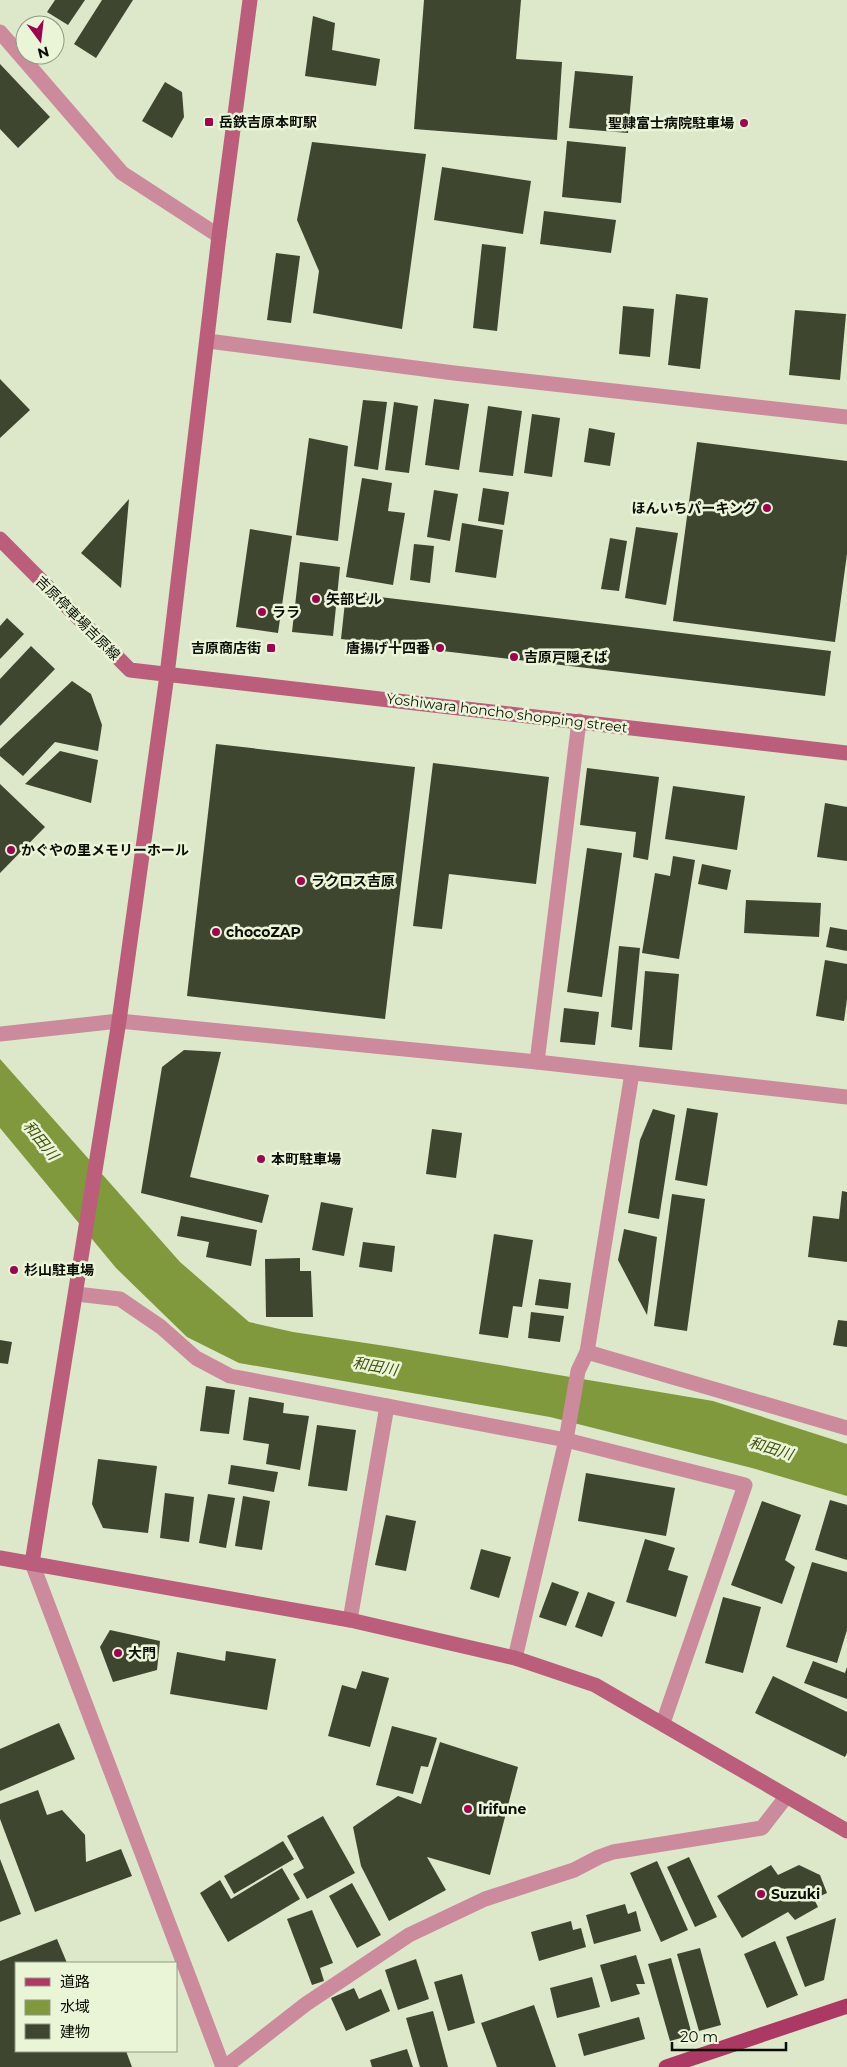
<svg xmlns="http://www.w3.org/2000/svg" width="847" height="2067" viewBox="0 0 847 2067" font-family="Montserrat,'Noto Sans JP',sans-serif">
<rect width="100%" height="100%" fill="#dde7ca"/>
<!-- water -->
<path fill="#81993d" d="M 0,1059 L 180,1262 L 249,1322 L 293,1332 L 392,1347 L 713,1401 L 847,1444 L 847,1496 L 752,1468 L 550,1417 L 239,1363 L 187,1337 L 116,1268 L 0,1128 Z"/>
<!-- building -->
<g fill="#3f462f">
<path d="M 55,0 L 85,0 L 68,25 L 47,12 Z"/>
<path d="M 102,0 L 133,0 L 96,58 L 74,44 Z"/>
<path d="M 424,0 L 521,0 L 516,59 L 562,62 L 557,140 L 414,129 Z"/>
<path d="M 313,16 L 335,23 L 332,50 L 380,59 L 376,86 L 305,76 Z"/>
<path d="M 0,64 L 50,117 L 18,148 L 0,129 Z"/>
<path d="M 575,71 L 633,76 L 628,133 L 569,128 Z"/>
<path d="M 165,82 L 182,92 L 184,117 L 172,138 L 142,121 Z"/>
<path d="M 567,141 L 626,147 L 621,203 L 562,197 Z"/>
<path d="M 312,142 L 426,154 L 402,329 L 313,313 L 319,271 L 297,220 Z"/>
<path d="M 442,167 L 531,181 L 523,234 L 434,220 Z"/>
<path d="M 544,211 L 616,220 L 611,253 L 540,244 Z"/>
<path d="M 482,244 L 506,247 L 497,331 L 473,328 Z"/>
<path d="M 276,253 L 300,256 L 291,323 L 267,320 Z"/>
<path d="M 676,294 L 708,298 L 700,369 L 668,365 Z"/>
<path d="M 623,306 L 654,309 L 650,357 L 619,354 Z"/>
<path d="M 795,310 L 846,314 L 840,380 L 789,375 Z"/>
<path d="M 0,379 L 30,410 L 0,438 Z"/>
<path d="M 434,399 L 469,404 L 459,470 L 425,465 Z"/>
<path d="M 363,400 L 387,402 L 378,470 L 354,466 Z"/>
<path d="M 394,402 L 418,406 L 409,473 L 385,470 Z"/>
<path d="M 488,406 L 522,411 L 513,476 L 479,472 Z"/>
<path d="M 532,414 L 560,418 L 552,477 L 524,473 Z"/>
<path d="M 589,428 L 615,433 L 610,466 L 584,462 Z"/>
<path d="M 309,438 L 348,446 L 338,541 L 296,535 Z"/>
<path d="M 697,442 L 847,461 L 847,554 L 835,642 L 673,621 Z"/>
<path d="M 362,478 L 392,483 L 388,511 L 405,513 L 393,585 L 346,577 Z"/>
<path d="M 483,488 L 509,492 L 504,525 L 478,521 Z"/>
<path d="M 434,490 L 458,494 L 450,541 L 427,537 Z"/>
<path d="M 129,499 L 121,588 L 81,553 Z"/>
<path d="M 462,523 L 503,530 L 496,578 L 455,572 Z"/>
<path d="M 636,527 L 678,533 L 666,605 L 625,598 Z"/>
<path d="M 250,529 L 292,536 L 278,633 L 236,627 Z"/>
<path d="M 610,538 L 627,541 L 619,591 L 601,589 Z"/>
<path d="M 414,544 L 434,546 L 430,583 L 410,580 Z"/>
<path d="M 300,562 L 340,567 L 333,636 L 292,632 Z"/>
<path d="M 346,593 L 831,651 L 825,696 L 341,639 Z"/>
<path d="M 7,618 L 24,634 L 0,659 L 0,626 Z"/>
<path d="M 31,646 L 55,669 L 0,726 L 0,679 Z"/>
<path d="M 72,681 L 91,694 L 102,725 L 98,751 L 55,742 L 23,776 L 0,756 L 0,749 Z"/>
<path d="M 216,744 L 415,767 L 385,1019 L 187,996 Z"/>
<path d="M 60,751 L 98,760 L 91,803 L 25,784 Z"/>
<path d="M 433,763 L 549,777 L 536,884 L 449,874 L 442,929 L 413,926 Z"/>
<path d="M 587,768 L 659,777 L 648,860 L 633,857 L 636,832 L 580,825 Z"/>
<path d="M 0,784 L 45,827 L 0,873 Z"/>
<path d="M 673,786 L 745,796 L 737,850 L 665,839 Z"/>
<path d="M 825,803 L 847,807 L 847,861 L 817,857 Z"/>
<path d="M 587,848 L 622,853 L 602,997 L 567,992 Z"/>
<path d="M 673,856 L 695,860 L 679,959 L 642,953 L 655,873 L 670,876 Z"/>
<path d="M 702,864 L 731,870 L 727,890 L 698,884 Z"/>
<path d="M 746,900 L 821,903 L 819,937 L 744,933 Z"/>
<path d="M 830,927 L 847,930 L 847,951 L 826,947 Z"/>
<path d="M 619,946 L 640,948 L 632,1030 L 611,1027 Z"/>
<path d="M 825,960 L 847,964 L 847,999 L 844,1021 L 816,1016 Z"/>
<path d="M 645,971 L 679,974 L 672,1050 L 639,1047 Z"/>
<path d="M 564,1008 L 599,1012 L 595,1045 L 560,1042 Z"/>
<path d="M 184,1050 L 221,1052 L 190,1177 L 269,1195 L 262,1223 L 141,1193 L 162,1067 Z"/>
<path d="M 687,1108 L 718,1113 L 707,1186 L 675,1180 Z"/>
<path d="M 653,1109 L 675,1115 L 659,1219 L 628,1213 L 640,1140 Z"/>
<path d="M 432,1129 L 462,1133 L 456,1178 L 426,1174 Z"/>
<path d="M 842,1191 L 847,1192 L 847,1262 L 808,1257 L 813,1216 L 839,1219 Z"/>
<path d="M 672,1194 L 705,1199 L 687,1331 L 654,1326 Z"/>
<path d="M 321,1202 L 353,1208 L 344,1256 L 312,1250 Z"/>
<path d="M 181,1216 L 257,1230 L 251,1266 L 206,1257 L 209,1242 L 177,1236 Z"/>
<path d="M 624,1229 L 657,1237 L 647,1315 L 618,1260 Z"/>
<path d="M 494,1234 L 533,1240 L 522,1307 L 513,1306 L 508,1338 L 479,1334 Z"/>
<path d="M 363,1242 L 395,1246 L 392,1272 L 359,1267 Z"/>
<path d="M 300,1258 L 300,1271 L 311,1271 L 313,1317 L 266,1317 L 265,1259 Z"/>
<path d="M 539,1279 L 571,1283 L 568,1309 L 535,1305 Z"/>
<path d="M 531,1312 L 564,1316 L 560,1342 L 528,1338 Z"/>
<path d="M 838,1320 L 847,1321 L 847,1347 L 833,1345 Z"/>
<path d="M 0,1340 L 12,1342 L 8,1364 L 0,1363 Z"/>
<path d="M 206,1386 L 235,1390 L 229,1434 L 200,1431 Z"/>
<path d="M 249,1397 L 284,1403 L 283,1413 L 309,1416 L 300,1470 L 266,1464 L 269,1444 L 243,1440 Z"/>
<path d="M 317,1425 L 356,1430 L 347,1491 L 308,1486 Z"/>
<path d="M 98,1459 L 157,1466 L 148,1533 L 103,1528 L 92,1504 Z"/>
<path d="M 231,1465 L 278,1472 L 274,1492 L 228,1484 Z"/>
<path d="M 586,1473 L 675,1488 L 666,1536 L 578,1521 Z"/>
<path d="M 165,1493 L 194,1497 L 189,1542 L 160,1538 Z"/>
<path d="M 208,1494 L 235,1498 L 226,1548 L 199,1543 Z"/>
<path d="M 243,1496 L 270,1501 L 262,1550 L 235,1546 Z"/>
<path d="M 830,1500 L 847,1505 L 847,1560 L 815,1550 Z"/>
<path d="M 762,1501 L 801,1515 L 785,1560 L 795,1567 L 782,1604 L 731,1585 Z"/>
<path d="M 386,1515 L 416,1521 L 406,1571 L 375,1565 Z"/>
<path d="M 645,1539 L 675,1548 L 668,1570 L 688,1576 L 676,1617 L 626,1602 Z"/>
<path d="M 481,1549 L 511,1557 L 499,1598 L 470,1589 Z"/>
<path d="M 812,1562 L 847,1572 L 847,1630 L 837,1663 L 786,1647 Z"/>
<path d="M 552,1582 L 579,1592 L 566,1626 L 539,1617 Z"/>
<path d="M 588,1592 L 615,1602 L 602,1637 L 575,1627 Z"/>
<path d="M 723,1597 L 761,1607 L 743,1673 L 705,1663 Z"/>
<path d="M 110,1630 L 160,1641 L 157,1670 L 113,1682 L 100,1647 Z"/>
<path d="M 226,1651 L 276,1659 L 267,1710 L 170,1694 L 177,1652 L 225,1661 Z"/>
<path d="M 813,1661 L 845,1673 L 847,1667 L 847,1699 L 804,1683 Z"/>
<path d="M 362,1671 L 389,1678 L 370,1747 L 328,1736 L 342,1685 L 356,1689 Z"/>
<path d="M 773,1676 L 847,1712 L 847,1753 L 845,1757 L 755,1713 Z"/>
<path d="M 59,1723 L 75,1759 L 0,1791 L 0,1749 Z"/>
<path d="M 392,1726 L 437,1738 L 428,1767 L 421,1766 L 413,1794 L 376,1785 Z"/>
<path d="M 440,1742 L 518,1767 L 490,1875 L 427,1857 L 446,1890 L 389,1921 L 361,1866 L 353,1827 L 398,1796 L 421,1804 Z"/>
<path d="M 38,1790 L 47,1815 L 62,1810 L 85,1835 L 86,1862 L 121,1849 L 132,1876 L 35,1912 L 0,1819 L 0,1804 Z"/>
<path d="M 323,1816 L 355,1873 L 307,1899 L 293,1874 L 304,1868 L 287,1836 Z"/>
<path d="M 283,1841 L 294,1859 L 234,1894 L 224,1876 Z"/>
<path d="M 689,1857 L 717,1917 L 695,1927 L 667,1867 Z"/>
<path d="M 0,1859 L 21,1914 L 0,1922 Z"/>
<path d="M 657,1861 L 688,1930 L 661,1942 L 630,1873 Z"/>
<path d="M 771,1865 L 778,1875 L 799,1865 L 820,1875 L 827,1893 L 814,1899 L 818,1907 L 795,1920 L 788,1912 L 742,1938 L 717,1896 Z"/>
<path d="M 282,1868 L 300,1899 L 228,1942 L 200,1893 L 220,1880 L 231,1899 Z"/>
<path d="M 352,1883 L 381,1935 L 357,1948 L 329,1896 Z"/>
<path d="M 625,1904 L 628,1914 L 636,1911 L 641,1931 L 594,1944 L 586,1915 Z"/>
<path d="M 312,1910 L 333,1963 L 320,1968 L 324,1981 L 312,1985 L 287,1919 Z"/>
<path d="M 836,1918 L 824,1980 L 805,1987 L 786,1937 Z"/>
<path d="M 571,1921 L 573,1930 L 581,1928 L 586,1947 L 539,1961 L 531,1932 Z"/>
<path d="M 57,1939 L 67,1963 L 16,1963 L 16,2051 L 126,2051 L 132,2067 L 0,2067 L 0,1961 Z"/>
<path d="M 775,1941 L 798,1995 L 767,2008 L 744,1954 Z"/>
<path d="M 700,1948 L 721,2025 L 699,2031 L 677,1954 Z"/>
<path d="M 636,1955 L 645,1984 L 636,1984 L 640,1994 L 611,2002 L 600,1965 Z"/>
<path d="M 671,1958 L 692,2035 L 670,2041 L 648,1964 Z"/>
<path d="M 416,1959 L 429,1999 L 398,2010 L 385,1970 Z"/>
<path d="M 462,1974 L 475,2023 L 448,2031 L 434,1982 Z"/>
<path d="M 592,1977 L 600,2007 L 557,2018 L 550,1988 Z"/>
<path d="M 354,1988 L 359,1999 L 381,1989 L 390,2011 L 346,2031 L 331,1998 Z"/>
<path d="M 534,2005 L 556,2067 L 497,2067 L 481,2023 Z"/>
<path d="M 433,2011 L 448,2067 L 420,2067 L 406,2018 Z"/>
<path d="M 639,2017 L 645,2039 L 584,2056 L 578,2034 Z"/>
<path d="M 407,2049 L 413,2067 L 372,2067 L 370,2060 Z"/>
</g>
<g fill="none" stroke-linecap="round" stroke-linejoin="round">
<!-- lane -->
<path stroke="#cb8b9d" stroke-width="15" d="M 225,2067 L 306,2004 L 409,1935 L 485,1899 L 574,1870 L 599,1857 L 613,1852 L 762,1828 L 786,1797"/>
<!-- street -->
<g stroke="#cb8b9d" stroke-width="15">
<path d="M 0,32 L 122,173 L 219,236"/>
<path d="M 208,341 L 454,373 L 847,417"/>
<path d="M 0,1034 L 119,1021 L 537,1062 L 847,1097"/>
<path d="M 537,1062 L 579,721"/>
<path d="M 76,1294 L 120,1299 L 161,1327 L 196,1358 L 230,1376 L 566,1440 L 745,1485 L 663,1723"/>
<path d="M 587,1352 L 847,1428"/>
<path d="M 32,1563 L 223,2067"/>
<path d="M 350,1620 L 387,1406"/>
<path d="M 515,1658 L 566,1440 L 578,1371 L 587,1352 L 632,1073"/>
</g>
<!-- secondary -->
<g stroke="#bb5e7c" stroke-width="15">
<path d="M 0,539 L 130,670 L 847,753"/>
<path d="M 0,1558 L 350,1620 L 515,1658 L 595,1685 L 847,1831"/>
<path d="M 32,1563 L 119,1021 L 167,675 L 219,236 L 250,0"/>
</g>
<!-- primary -->
<path stroke="#ac3964" stroke-width="15" d="M 666,2067 L 847,2006"/>
</g>
<!-- markers -->
<g fill="#9c0450" stroke="#eaf4d7" stroke-width="2">
<rect x="204" y="117" width="10" height="10" rx="2.5"/>
<circle cx="744" cy="123" r="5"/>
<circle cx="767" cy="508" r="5"/>
<circle cx="316" cy="599" r="5"/>
<circle cx="262" cy="612" r="5"/>
<rect x="266" y="643" width="10" height="10" rx="2.5"/>
<circle cx="440" cy="648" r="5"/>
<circle cx="514" cy="657" r="5"/>
<circle cx="11" cy="850" r="5"/>
<circle cx="301" cy="881" r="5"/>
<circle cx="216" cy="932" r="5"/>
<circle cx="261" cy="1159" r="5"/>
<circle cx="14" cy="1270" r="5"/>
<circle cx="118" cy="1653" r="5"/>
<circle cx="468" cy="1809" r="5"/>
<circle cx="761" cy="1894" r="5"/>
</g>
<g text-anchor="middle" dominant-baseline="central" stroke-width="5" stroke-linejoin="round" paint-order="stroke">
<!-- poi labels -->
<g font-size="14" font-weight="bold" fill="#0b0e05" stroke="#eaf4d7" text-anchor="start">
<text x="219" y="122">岳鉄吉原本町駅</text>
<text x="734" y="123" text-anchor="end">聖隷富士病院駐車場</text>
<text x="757" y="508" text-anchor="end">ほんいちパーキング</text>
<text x="326" y="599">矢部ビル</text>
<text x="272" y="612">ララ</text>
<text x="261" y="648" text-anchor="end">吉原商店街</text>
<text x="430" y="648" text-anchor="end">唐揚げ十四番</text>
<text x="524" y="657">吉原戸隠そば</text>
<text x="21" y="850">かぐやの里メモリーホール</text>
<text x="311" y="881">ラクロス吉原</text>
<text x="226" y="932">chocoZAP</text>
<text x="271" y="1159">本町駐車場</text>
<text x="24" y="1270">杉山駐車場</text>
<text x="128" y="1653">大門</text>
<text x="478" y="1809">Irifune</text>
<text x="771" y="1894">Suzuki</text>
</g>
<!-- street labels -->
<g font-size="14" fill="#0b0e05" stroke="#eaf4d7">
<text transform="translate(78 618) rotate(45)">吉原停車場吉原線</text>
<text transform="translate(507 713) rotate(7)">Yoshiwara honcho shopping street</text>
</g>
<!-- water labels -->
<g font-size="15" font-style="italic" fill="#43530f" stroke="#eaf4d7">
<text transform="translate(41 1140) rotate(51)">和田川</text>
<text transform="translate(375 1366) rotate(10)">和田川</text>
<text transform="translate(771 1448) rotate(17)">和田川</text>
</g>
</g>
<!-- legend -->
<rect x="15" y="1962" width="162" height="90" fill="#eaf4d7" stroke="#919883"/>
<rect x="25" y="1978" width="25" height="8" fill="#ac3964" stroke="#919883"/>
<text x="60" y="1987" font-size="15" fill="#0b0e05">道路</text>
<rect x="25" y="2000" width="25" height="15" fill="#81993d" stroke="#919883"/>
<text x="60" y="2012" font-size="15" fill="#0b0e05">水域</text>
<rect x="25" y="2024" width="25" height="15" fill="#3f462f" stroke="#919883"/>
<text x="60" y="2037" font-size="15" fill="#0b0e05">建物</text>
<!-- north arrow -->
<g transform="translate(40 40) rotate(165)"><circle r="24" fill="#eaf4d7" stroke="#919883"/>
<path d="M0-4L9 19L0 12L-9 19Z" fill="#9c0450"/>
<text y="-8" font-size="14" font-weight="bold" text-anchor="middle" fill="#0b0e05">N</text>
</g>
<!-- scale -->
<path d="M672 2042v8h114v-8" fill="none" stroke="#0b0e05" stroke-width="2.5"/>
<text x="680" y="2042" font-size="15" fill="#0b0e05" stroke="#eaf4d7" stroke-width="4" paint-order="stroke">20 m</text>
</svg>
